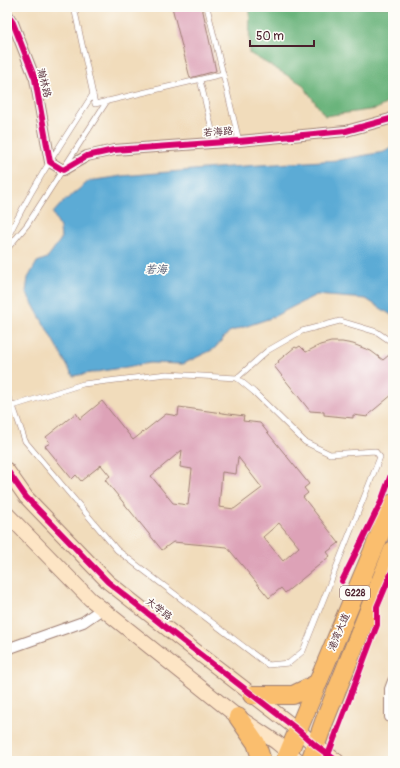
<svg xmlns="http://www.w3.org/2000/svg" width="400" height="768" viewBox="0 0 400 768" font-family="Pangolin,'LXGW WenKai TC',sans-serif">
<rect width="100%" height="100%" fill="#fdfcf7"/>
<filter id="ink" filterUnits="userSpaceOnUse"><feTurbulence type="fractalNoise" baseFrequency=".025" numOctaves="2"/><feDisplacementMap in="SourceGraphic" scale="8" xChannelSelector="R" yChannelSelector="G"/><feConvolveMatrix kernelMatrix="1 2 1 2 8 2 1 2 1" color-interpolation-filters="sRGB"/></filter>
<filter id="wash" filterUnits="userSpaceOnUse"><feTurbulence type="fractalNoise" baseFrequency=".012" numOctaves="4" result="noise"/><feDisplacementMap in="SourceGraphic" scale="16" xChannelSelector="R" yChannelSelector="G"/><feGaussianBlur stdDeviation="0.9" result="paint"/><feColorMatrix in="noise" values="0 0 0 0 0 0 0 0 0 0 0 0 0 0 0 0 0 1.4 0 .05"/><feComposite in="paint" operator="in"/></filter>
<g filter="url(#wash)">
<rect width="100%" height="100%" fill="#f1dcbb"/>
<!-- forest -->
<path fill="#6bb47b" stroke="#5a6a53" d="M 250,7 L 393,7 L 393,100 L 376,109 L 325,116 L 302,84 L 249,53 Z"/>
<!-- water -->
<path fill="#5babd5" stroke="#526580" d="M 393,147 L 393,316 L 366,299 L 316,295 L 271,318 L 229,332 L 214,349 L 183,364 L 150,363 L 73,376 L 26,292 L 28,278 L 37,262 L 47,258 L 61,239 L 60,228 L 53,213 L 62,203 L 89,181 L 121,176 L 229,167 L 338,160 L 384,152 Z"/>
<g id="blocks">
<!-- building -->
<g fill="#dda2b7" fill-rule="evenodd">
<path d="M 172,7 L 202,7 L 216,71 L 190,78 Z"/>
<path d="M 331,342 L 342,342 L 353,344 L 371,351 L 383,360 L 389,355 L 393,360 L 393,394 L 369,414 L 368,417 L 353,415 L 353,418 L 324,415 L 324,412 L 310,411 L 274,366 L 279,362 L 278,361 L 295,347 L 297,348 L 300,346 L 306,352 L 320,345 Z"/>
<path d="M 102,401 L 133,440 L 166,414 L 178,416 L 179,407 L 244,416 L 243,421 L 260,423 L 309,484 L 304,488 L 308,493 L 303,497 L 339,543 L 327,552 L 330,556 L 285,593 L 281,588 L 269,598 L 227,547 L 173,542 L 162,550 L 105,480 L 110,476 L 101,465 L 81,481 L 76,475 L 72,479 L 45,446 L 50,443 L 46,437 L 76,413 L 80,419 ZM 182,450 L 180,467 L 192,469 L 188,505 L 173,503 L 151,476 ZM 238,457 L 262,488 L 234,509 L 219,507 L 222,472 L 236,474 ZM 279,523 L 299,547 L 283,561 L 263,537 Z"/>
</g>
</g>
</g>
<g filter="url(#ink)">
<use href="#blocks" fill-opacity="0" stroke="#9e7e73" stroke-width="1"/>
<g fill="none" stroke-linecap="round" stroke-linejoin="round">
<!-- lane casing -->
<g stroke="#9e7e73" stroke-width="6">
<g id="lane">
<path d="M 74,7 L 95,104 L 223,74"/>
<path d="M 207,7 L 239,141"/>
<path d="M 200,80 L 215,142"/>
<path d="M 7,239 C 31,188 63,141 93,94"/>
<path d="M 7,249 L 27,225 L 107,101"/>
<path d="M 237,378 L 267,351 L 302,331 L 340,321 L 377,332 L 393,343"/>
<path d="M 7,396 L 13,406 L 25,441 L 117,550 L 268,665 L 289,663 L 303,651 L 380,457 L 375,451 L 330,454 L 305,442 L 254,392 L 237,378 L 167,374 L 83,384 L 13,406"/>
</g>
</g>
<!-- street casing -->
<g stroke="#9e7e73" stroke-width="12">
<g id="street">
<path d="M 7,14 L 13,23 L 35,79 L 50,162 L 63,170 L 87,156 L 114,150 L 239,141 L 346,131 L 390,119 L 393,117"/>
<path d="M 7,649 L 83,622 L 102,609"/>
<path d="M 393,681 L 390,689 L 390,717 L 393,717"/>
</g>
</g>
<!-- secondary casing -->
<g stroke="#9e7e73" stroke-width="16">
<g id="secondary">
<path d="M 7,470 L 26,497 L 108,582 L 179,638 L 298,730 L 316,746 L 337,761"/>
<path d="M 7,514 L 90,599 L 234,714 L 276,742 L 299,761"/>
</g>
</g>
<!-- highway casing -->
<g stroke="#9e7e73" stroke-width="20">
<g id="highway">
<path d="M 252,695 L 293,695 L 318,683"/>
<path d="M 238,717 L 256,743 L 262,761"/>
<path d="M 285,761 L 393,503"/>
<path d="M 310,761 L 324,722 L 393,550"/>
</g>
</g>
<!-- lane -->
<use href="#lane" stroke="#fff" stroke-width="5"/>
<!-- street -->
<use href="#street" stroke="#fff" stroke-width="10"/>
<!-- secondary -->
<use href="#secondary" stroke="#fde5c5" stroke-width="14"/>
<!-- highway -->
<use href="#highway" stroke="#fabe6e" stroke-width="18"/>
<!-- cycleway casing -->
<g stroke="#fdfcf7" stroke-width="8">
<g id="cycleway">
<path d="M 7,14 L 13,23 L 35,79 L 50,162 L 63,170 L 87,156 L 114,150 L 239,141 L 346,131 L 390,119 L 393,117"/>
<path d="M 7,470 L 26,497 L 108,582 L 179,638 L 298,730 L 316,746 L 337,761"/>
<path d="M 342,581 L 381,502 L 393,469"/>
<path d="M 328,755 L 377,625 L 377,607 L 393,569"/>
</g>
</g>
<!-- cycleway -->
<use href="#cycleway" stroke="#d6006c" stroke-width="6"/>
</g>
</g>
<g text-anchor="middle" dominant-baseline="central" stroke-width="3.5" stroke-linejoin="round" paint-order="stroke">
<!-- shield labels -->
<rect fill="#fdfcf7" stroke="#806168" stroke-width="1" x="340" y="586" width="30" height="14" rx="3"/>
<g font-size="9" font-weight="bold" fill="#4a1f2b">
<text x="355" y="593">G228</text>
</g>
<!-- street labels -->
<g font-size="10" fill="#4a1f2b" stroke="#fdfcf7">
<text transform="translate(44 83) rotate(76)">瀚林路</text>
<text transform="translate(218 132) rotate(-4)">若海路</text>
<text transform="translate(159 609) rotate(38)">大学路</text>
<text transform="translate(339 632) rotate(-67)">港湾大道</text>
</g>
<!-- water labels -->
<g font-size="11" font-style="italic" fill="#51576f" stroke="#fdfcf7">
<text x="156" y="269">若海</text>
</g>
</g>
<!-- margin -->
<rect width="400" height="768" fill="none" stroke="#fdfcf7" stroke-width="24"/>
<!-- scale -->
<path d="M250 40v6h64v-6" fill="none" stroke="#4a1f2b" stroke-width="2"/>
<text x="256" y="40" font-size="12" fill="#4a1f2b" stroke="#fdfcf7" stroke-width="3" paint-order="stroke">50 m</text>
</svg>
